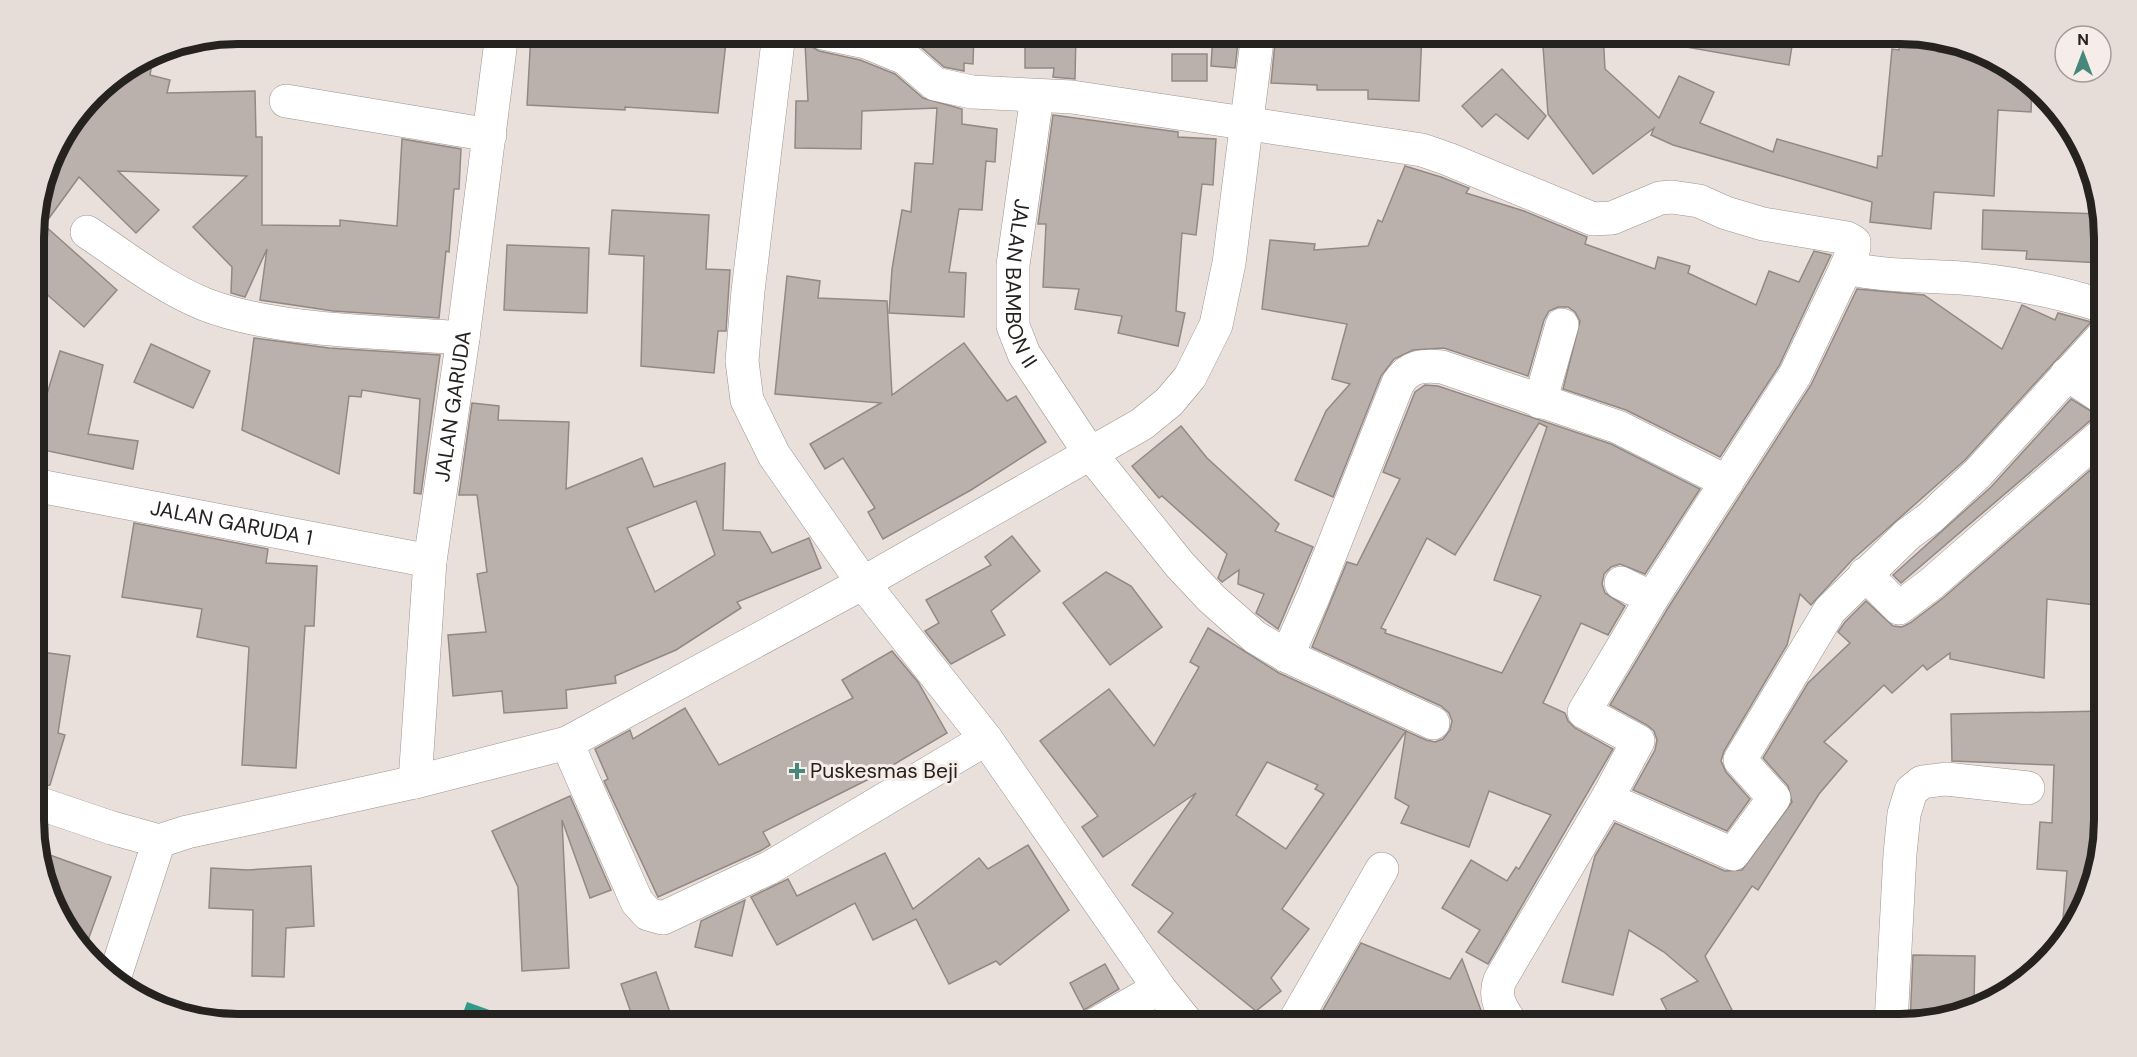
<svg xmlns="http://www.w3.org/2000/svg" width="2137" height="1057" viewBox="0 0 2137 1057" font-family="'DM Sans',sans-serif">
<rect width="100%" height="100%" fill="#eae0db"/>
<!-- water -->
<path fill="#309a88" d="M 467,1002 L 529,1024 L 459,1024 Z"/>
<!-- building -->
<g fill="#bab0ac" stroke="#928985" stroke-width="1.5" fill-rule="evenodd">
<path d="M 531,33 L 727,33 L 718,113 L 625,107 L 625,110 L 527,105 Z"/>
<path d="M 922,33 L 974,33 L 973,64 L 964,63 L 964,71 L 944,67 L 921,47 Z"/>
<path d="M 1025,33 L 1076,33 L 1075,79 L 1053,77 L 1054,68 L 1025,68 Z"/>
<path d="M 1213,33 L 1239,33 L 1235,68 L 1211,66 Z"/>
<path d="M 1276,33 L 1312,33 L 1312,39 L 1370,41 L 1370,33 L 1422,33 L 1419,101 L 1368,99 L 1368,90 L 1317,90 L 1317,85 L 1271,83 Z"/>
<path d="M 1542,33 L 1603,33 L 1605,69 L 1659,118 L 1679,76 L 1714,92 L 1700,123 L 1773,152 L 1777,139 L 1877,168 L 1878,156 L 1882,156 L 1892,49 L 1899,50 L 1900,33 L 1939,42 L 1938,52 L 1992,56 L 2032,88 L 2031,112 L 1998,110 L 1994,196 L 1934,192 L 1931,229 L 1870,222 L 1872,202 L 1673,145 L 1651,135 L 1654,128 L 1593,174 L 1548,114 Z"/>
<path d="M 1688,33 L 1794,33 L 1789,65 L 1686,47 Z"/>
<path d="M 805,43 L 819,51 L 860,60 L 895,74 L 923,98 L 962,109 L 962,124 L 997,129 L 995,162 L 986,161 L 982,210 L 959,209 L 949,272 L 966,273 L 964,317 L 889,313 L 892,269 L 902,210 L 911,212 L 915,163 L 933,164 L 937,108 L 862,111 L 861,149 L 795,148 L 796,101 L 808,101 Z"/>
<path d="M 154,52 L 150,75 L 170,80 L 167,93 L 255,91 L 256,137 L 262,137 L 262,225 L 340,226 L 340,220 L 397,226 L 402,139 L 461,149 L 459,189 L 454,189 L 449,252 L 446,251 L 439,318 L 333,311 L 260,300 L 267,249 L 245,297 L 231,293 L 232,267 L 193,227 L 247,176 L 118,171 L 159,210 L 136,233 L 79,177 L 44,225 L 117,290 L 84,327 L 34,283 L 33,224 L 54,147 L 102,84 Z"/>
<rect x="1172" y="54" width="35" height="27"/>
<path d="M 1502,69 L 1546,116 L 1528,139 L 1496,114 L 1482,127 L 1462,106 Z"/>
<path d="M 1053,115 L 1178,132 L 1178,137 L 1216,139 L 1213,185 L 1202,184 L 1196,235 L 1182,233 L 1176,311 L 1185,313 L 1178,346 L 1118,333 L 1122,316 L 1075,309 L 1079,289 L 1043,287 L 1046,224 L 1038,224 Z"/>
<path d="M 1405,166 L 1441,177 L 1469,188 L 1466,193 L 1524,211 L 1587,237 L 1585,244 L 1655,269 L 1658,257 L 1690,266 L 1688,273 L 1756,305 L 1769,271 L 1799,282 L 1814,251 L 1831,255 L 1779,366 L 1720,457 L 1626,410 L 1563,389 L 1580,321 L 1575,312 L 1568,307 L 1558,307 L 1549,311 L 1544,320 L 1528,376 L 1444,348 L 1413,350 L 1394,359 L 1381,376 L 1333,497 L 1295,480 L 1326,411 L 1350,384 L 1332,379 L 1347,324 L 1262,309 L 1270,240 L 1315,244 L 1314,250 L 1368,246 L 1378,220 L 1382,222 Z"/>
<path d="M 612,210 L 709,215 L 706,269 L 730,270 L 726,331 L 718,331 L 714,373 L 641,366 L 644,256 L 609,254 Z"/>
<path d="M 1983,210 L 2102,214 L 2102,263 L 2026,259 L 2027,251 L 1982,249 Z"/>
<path d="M 507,245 L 589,248 L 587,313 L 504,310 Z"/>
<path d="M 787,276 L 820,281 L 818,298 L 887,301 L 892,395 L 964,343 L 1007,401 L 1016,396 L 1046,442 L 971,490 L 883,539 L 868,512 L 875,508 L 843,458 L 825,469 L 810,444 L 881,403 L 775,394 Z"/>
<path d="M 1857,289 L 1924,295 L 2002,349 L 2022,305 L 2055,320 L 2058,313 L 2091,322 L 1965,460 L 1852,560 L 1811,605 L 1800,594 L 1787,645 L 1724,751 L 1721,761 L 1726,772 L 1750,799 L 1727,831 L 1633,790 L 1655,750 L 1657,740 L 1654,731 L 1647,725 L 1610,705 L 1668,608 L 1811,385 Z"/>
<path d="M 254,338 L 329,348 L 440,355 L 421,494 L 414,493 L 420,399 L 362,390 L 361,397 L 349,396 L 339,474 L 242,430 Z"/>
<path d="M 151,344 L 210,371 L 193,408 L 134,382 Z"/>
<path d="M 60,351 L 103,365 L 88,434 L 138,441 L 133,469 L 34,448 L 34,391 L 47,394 Z"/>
<path d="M 1425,385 L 1438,386 L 1611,444 L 1700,489 L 1645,574 L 1620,564 L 1611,567 L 1604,574 L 1602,584 L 1605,593 L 1625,606 L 1608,635 L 1581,623 L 1543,703 L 1565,713 L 1568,721 L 1575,728 L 1613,749 L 1488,964 L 1466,952 L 1480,930 L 1442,908 L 1471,860 L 1507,881 L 1516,867 L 1519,869 L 1551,815 L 1489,791 L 1469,847 L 1401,823 L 1409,806 L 1395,798 L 1406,731 L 1426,740 L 1435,742 L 1443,739 L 1450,730 L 1452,721 L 1449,713 L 1441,706 L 1312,647 L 1347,562 L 1357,565 L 1400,479 L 1383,472 L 1415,392 ZM 1539,423 L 1547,427 L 1494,580 L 1541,596 L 1502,673 L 1385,633 L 1386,630 L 1381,628 L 1427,538 L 1455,555 Z"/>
<path d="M 2071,399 L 2099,416 L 2091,420 L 1901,583 L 1893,575 L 1991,487 Z"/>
<path d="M 472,403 L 499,406 L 498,420 L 569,422 L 566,489 L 642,458 L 654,487 L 725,463 L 723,530 L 760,532 L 772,553 L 809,538 L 821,568 L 737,602 L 741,608 L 676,650 L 615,676 L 616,683 L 566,690 L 567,708 L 504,713 L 502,691 L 453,696 L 448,635 L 486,632 L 477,574 L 487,572 L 477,495 L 459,495 ZM 696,501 L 715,555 L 655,592 L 627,528 Z"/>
<path d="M 1181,426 L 1207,458 L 1279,524 L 1275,531 L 1313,547 L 1278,629 L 1256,613 L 1264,594 L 1238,584 L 1239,570 L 1222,582 L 1218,578 L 1227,554 L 1162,496 L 1159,498 L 1132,466 Z"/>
<path d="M 2103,459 L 2103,606 L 2047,599 L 2044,678 L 1950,659 L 1950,653 L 1927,670 L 1923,665 L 1892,693 L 1884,685 L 1824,742 L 1847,761 L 1819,794 L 1758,890 L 1752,886 L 1705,956 L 1739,1024 L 1674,1024 L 1661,999 L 1698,981 L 1664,952 L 1629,930 L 1613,995 L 1562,982 L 1595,856 L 1615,823 L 1725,871 L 1742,870 L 1792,802 L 1788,786 L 1763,758 L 1808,683 L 1850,643 L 1838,632 L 1845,622 L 1866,601 L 1893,626 L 1902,627 L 1910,623 L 1943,598 Z"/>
<path d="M 134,523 L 268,549 L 266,563 L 317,566 L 314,626 L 305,626 L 296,768 L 242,765 L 249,647 L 197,637 L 202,609 L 122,597 Z"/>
<path d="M 1012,536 L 1040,571 L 991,611 L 1005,635 L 951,664 L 925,631 L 939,623 L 926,600 L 991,565 L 985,557 Z"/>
<path d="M 1106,572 L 1131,586 L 1162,627 L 1110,665 L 1063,603 Z"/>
<path d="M 1208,628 L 1279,673 L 1406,731 L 1282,909 L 1309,929 L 1271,978 L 1281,991 L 1256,1011 L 1158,932 L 1173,913 L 1132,885 L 1196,793 L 1103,857 L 1082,827 L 1098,816 L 1040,741 L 1109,689 L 1154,746 L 1199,667 L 1190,662 ZM 1267,762 L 1318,785 L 1315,789 L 1324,794 L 1286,849 L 1236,815 Z"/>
<path d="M 34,651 L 70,656 L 58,733 L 65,735 L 50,785 L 46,786 L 35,784 Z"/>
<path d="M 892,651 L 918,682 L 947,733 L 871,778 L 763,832 L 770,845 L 760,851 L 658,897 L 604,781 L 608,779 L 595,749 L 630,730 L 633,739 L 685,708 L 719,765 L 853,698 L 842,680 Z"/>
<path d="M 2104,711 L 2104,820 L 2083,910 L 2062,931 L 2067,871 L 2037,869 L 2040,822 L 2052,823 L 2054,765 L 1952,761 L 1951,714 Z"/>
<path d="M 570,796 L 611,890 L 590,898 L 562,820 L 569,968 L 522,971 L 518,887 L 492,831 Z"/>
<path d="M 1028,845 L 1069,910 L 1000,965 L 996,961 L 949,984 L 916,919 L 873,940 L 855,903 L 777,945 L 751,897 L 788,879 L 797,896 L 885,853 L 913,909 L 979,858 L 988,869 Z"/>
<path d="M 36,850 L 111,877 L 84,951 L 75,944 Z"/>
<path d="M 311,866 L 314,926 L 286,928 L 284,977 L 252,976 L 253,910 L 209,908 L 211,868 L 248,870 Z"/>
<path d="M 745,900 L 732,956 L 695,947 L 701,921 Z"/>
<path d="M 1361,943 L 1450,979 L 1462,959 L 1486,1024 L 1315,1024 Z"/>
<path d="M 1913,955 L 1975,956 L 1974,1003 L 1910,1024 Z"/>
<path d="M 1105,964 L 1119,989 L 1084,1010 L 1070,983 Z"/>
<path d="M 656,972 L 674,1024 L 635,1024 L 621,984 Z"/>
</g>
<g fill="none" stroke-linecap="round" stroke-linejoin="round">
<!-- minor casing -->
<g stroke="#9d948f" stroke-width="34">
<g id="minor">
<path d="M 779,33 L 748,291 L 742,361 L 747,400 L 774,455 L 863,583 L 986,739 L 1159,988 L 1188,1024"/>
<path d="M 823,33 L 866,42 L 905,58 L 935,84 L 972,92 L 1072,97 L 1422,150 L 1448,159 L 1593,219 L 1612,218 L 1660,198 L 1672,197 L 1699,201 L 1726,213 L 1763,224 L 1847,238 L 1854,242 L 1854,248 L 1846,268 L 1795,375 L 1652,598 L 1584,712 L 1638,741 L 1607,799 L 1500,980 C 1493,998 1502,1010 1512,1024"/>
<path id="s1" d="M 1037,96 L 1013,265 L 1013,326 L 1024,354 L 1089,452 L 1180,565 L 1212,599 L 1255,637 L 1287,656 L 1433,723"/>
<path d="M 286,101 L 490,135"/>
<path d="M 87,232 C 125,257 162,287 204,304 C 274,332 386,332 463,338"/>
<path d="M 1846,268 C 1889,277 1919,275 1961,278 C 2009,282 2057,291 2103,306"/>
<path d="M 2067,374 L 2103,398"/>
<path d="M 1540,402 L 1562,325"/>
<path id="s2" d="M 34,485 L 430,561"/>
<path d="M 1865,574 L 1899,608 L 1931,584 L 2103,434"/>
<path d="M 1621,583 L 1652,598"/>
<path d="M 1287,656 L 1314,595 L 1398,383 C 1409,366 1422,365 1442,367 L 1618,427 L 1727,482"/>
<path d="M 567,743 L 637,902 L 648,914 L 663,918 L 769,868 L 986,739"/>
<path id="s3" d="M 415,782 L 430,561 L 463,338 L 502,33"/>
<path d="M 1607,799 L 1733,854 L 1774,798 L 1740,760 L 1830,610 L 1908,534 L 1930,518 L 1978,473 L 2103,336"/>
<path d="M 35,802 L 112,828 L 159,841 L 187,832 L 415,782 L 567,743 L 863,583 L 1142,424 L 1169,402 L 1190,377 L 1216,325 L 1229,263 L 1258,33"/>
<path d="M 115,976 L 159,841"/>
<path d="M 1096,1024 L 1159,988"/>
<path d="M 1293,1024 L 1382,869"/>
<path d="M 1891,1024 L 1900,854 L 1904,814 L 1911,791 L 1922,782 L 1946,779 L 2028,788"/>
</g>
</g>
<!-- minor -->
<use href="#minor" stroke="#fff" stroke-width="33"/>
</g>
<!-- markers -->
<path fill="#46897c" stroke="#f7ede8" stroke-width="2" d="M794 762h6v6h6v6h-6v6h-6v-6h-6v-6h6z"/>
<g text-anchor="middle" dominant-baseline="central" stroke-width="6" stroke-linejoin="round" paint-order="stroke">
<!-- street labels -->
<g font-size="21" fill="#252220" stroke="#f7ede8">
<text stroke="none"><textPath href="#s1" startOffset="190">JALAN BAMBON II</textPath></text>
<text stroke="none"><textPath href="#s3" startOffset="378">JALAN GARUDA</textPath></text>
<text stroke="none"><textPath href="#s2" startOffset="201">JALAN GARUDA 1</textPath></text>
</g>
<!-- poi labels -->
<g font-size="21" fill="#252220" stroke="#f7ede8" text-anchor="start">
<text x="810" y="771">Puskesmas Beji</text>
</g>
</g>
<!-- crop -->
<path d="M0 0H2137V1057H0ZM238 44H1900A194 194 0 0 1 2094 238V820A194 194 0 0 1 1900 1014H238A194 194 0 0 1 44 820V238A194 194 0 0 1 238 44Z" fill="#e6ddd8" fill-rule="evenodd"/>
<path fill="none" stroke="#252220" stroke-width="8" d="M238 44H1900A194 194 0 0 1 2094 238V820A194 194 0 0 1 1900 1014H238A194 194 0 0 1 44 820V238A194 194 0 0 1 238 44Z"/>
<!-- north arrow -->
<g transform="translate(2083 54)"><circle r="28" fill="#f7ede8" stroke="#a39c98" stroke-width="1.5"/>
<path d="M0-4.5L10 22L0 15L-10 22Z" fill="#46897c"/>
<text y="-9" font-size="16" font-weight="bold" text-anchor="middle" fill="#252220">N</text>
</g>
</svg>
